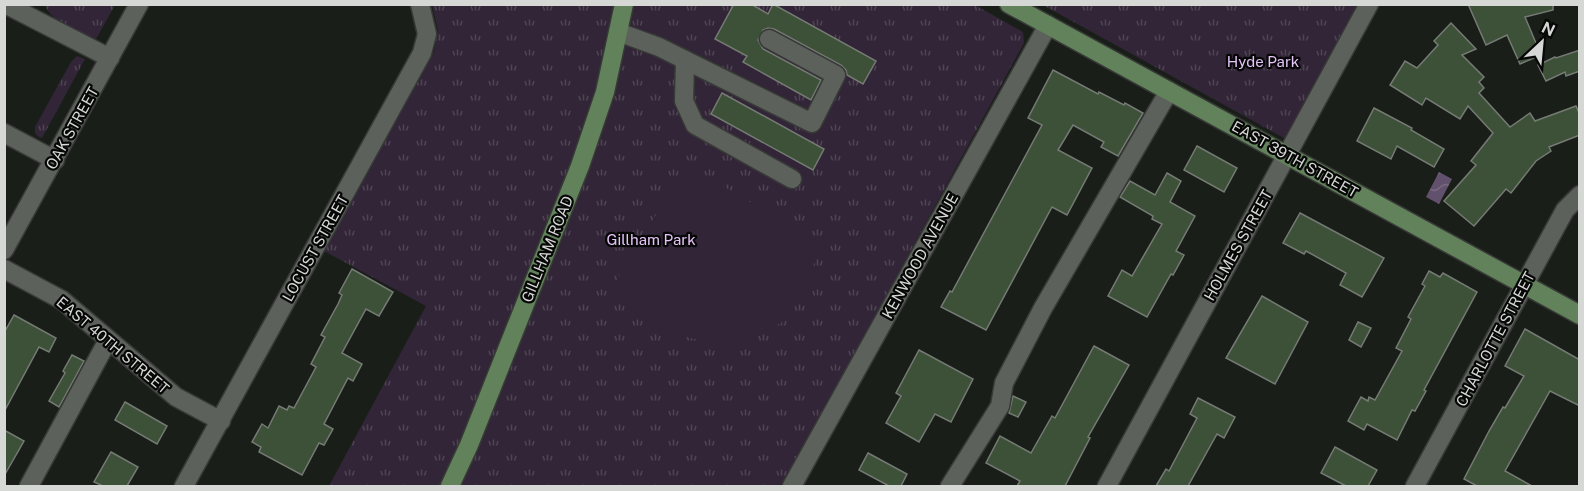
<svg xmlns="http://www.w3.org/2000/svg" width="1584" height="491" viewBox="0 0 1584 491" font-family="'Public Sans',sans-serif">
<defs>
<pattern id="grass-tufts" width="24" height="20" patternUnits="userSpaceOnUse" patternTransform="scale(1.5)"><rect width="24" height="20" fill="#312537"/><path d="M3 7l-1-3M5 7V3M7 7l1-3M15 17l-1-3M17 17v-4M19 17l1-3" fill="none" stroke="#4e4453"/></pattern>
<pattern id="water-waves" width="16" height="10" patternUnits="userSpaceOnUse" patternTransform="scale(1.5)"><rect width="16" height="10" fill="#62516d"/><path d="M0 5q4-4 8 0t8 0" fill="none" stroke="#786981"/></pattern>
</defs>
<rect width="100%" height="100%" fill="#1a1e19"/>
<!-- grass -->
<g fill="url(#grass-tufts)">
<path d="M 45,5 L 45,4 L 115,5 L 96,39 C 79,31 52,23 45,5 Z"/>
<path d="M 432,5 L 975,5 L 1023,32 L 1024,43 L 782,486 L 329,486 L 426,306 L 324,251 L 434,52 L 438,30 Z"/>
<path d="M 1043,5 L 1358,5 L 1286,139 Z"/>
<path d="M 77,56 L 85,59 L 42,138 L 37,136 L 35,132 L 35,127 L 71,62 Z"/>
</g>
<!-- pitch -->
<path fill="#312537" d="M 697,171 L 818,242 L 817,257 L 794,308 L 781,323 L 747,339 L 721,344 L 691,338 L 661,329 L 641,318 L 608,294 L 681,174 Z"/>
<!-- water -->
<path fill="url(#water-waves)" d="M 1439,172 L 1452,179 L 1439,204 L 1426,197 Z"/>
<!-- building -->
<g fill="#3c5137" stroke="#767a75" stroke-width="1.5">
<path d="M 734,4 L 751,4 L 768,14 L 773,4 L 876,61 L 863,84 L 847,75 L 846,70 L 841,65 L 774,29 L 768,28 L 763,30 L 758,40 L 763,49 L 821,80 L 811,100 L 743,62 L 747,56 L 715,39 Z"/>
<path d="M 1468,4 L 1553,4 L 1553,10 L 1525,17 L 1541,55 L 1520,64 L 1507,35 L 1486,45 Z"/>
<path d="M 1451,23 L 1476,49 L 1462,55 L 1484,77 L 1479,82 L 1484,88 L 1479,93 L 1510,127 L 1530,113 L 1535,121 L 1576,106 L 1580,115 L 1580,135 L 1549,147 L 1551,151 L 1536,161 L 1511,193 L 1506,189 L 1474,226 L 1444,201 L 1476,165 L 1471,161 L 1493,133 L 1468,106 L 1460,119 L 1426,98 L 1422,105 L 1390,85 L 1405,61 L 1417,68 L 1438,45 L 1434,41 Z"/>
<path d="M 1580,50 L 1580,71 L 1566,76 L 1565,72 L 1546,81 L 1538,65 L 1555,57 L 1556,58 Z"/>
<path d="M 1053,70 L 1098,94 L 1099,92 L 1124,105 L 1125,103 L 1143,113 L 1118,156 L 1101,147 L 1104,142 L 1073,125 L 1058,150 L 1092,168 L 1067,215 L 1052,207 L 986,330 L 941,307 L 950,291 L 952,292 L 1042,125 L 1028,118 Z"/>
<path d="M 722,93 L 824,149 L 813,170 L 711,114 Z"/>
<path d="M 1374,108 L 1412,128 L 1411,130 L 1444,149 L 1434,167 L 1397,146 L 1391,159 L 1357,141 Z"/>
<path d="M 1197,146 L 1237,168 L 1224,192 L 1184,170 Z"/>
<path d="M 1167,173 L 1181,181 L 1170,202 L 1195,216 L 1176,251 L 1184,255 L 1173,275 L 1171,274 L 1147,317 L 1108,296 L 1122,270 L 1132,276 L 1162,224 L 1152,219 L 1153,216 L 1120,197 L 1130,181 L 1155,195 Z"/>
<path d="M 1300,213 L 1384,258 L 1362,297 L 1340,285 L 1346,273 L 1306,251 L 1304,254 L 1283,243 Z"/>
<path d="M 352,269 L 393,292 L 379,316 L 366,309 L 342,353 L 362,364 L 353,381 L 348,378 L 324,424 L 333,429 L 324,445 L 319,443 L 302,475 L 259,452 L 261,447 L 252,442 L 262,424 L 268,428 L 279,406 L 287,410 L 289,406 L 294,408 L 316,367 L 311,364 L 325,337 L 321,335 L 338,304 L 342,295 L 339,293 Z"/>
<path d="M 1429,271 L 1440,277 L 1443,273 L 1477,292 L 1424,390 L 1426,391 L 1415,411 L 1412,410 L 1397,440 L 1367,424 L 1364,430 L 1348,421 L 1361,397 L 1368,401 L 1369,397 L 1375,400 L 1402,351 L 1396,348 L 1411,319 L 1408,317 L 1425,286 L 1422,284 Z"/>
<path d="M 1262,296 L 1308,322 L 1275,384 L 1226,358 Z"/>
<path d="M 14,315 L 56,338 L 49,352 L 39,347 L 4,412 L 4,333 Z"/>
<path d="M 1358,322 L 1371,328 L 1361,347 L 1349,340 Z"/>
<path d="M 1525,329 L 1580,360 L 1580,406 L 1550,391 L 1505,471 L 1532,486 L 1477,486 L 1464,479 L 1489,431 L 1503,407 L 1505,408 L 1524,376 L 1505,366 Z"/>
<path d="M 1094,346 L 1129,365 L 1088,437 L 1090,438 L 1065,486 L 1017,486 L 1020,481 L 986,463 L 1000,436 L 1031,453 L 1052,416 L 1055,418 Z"/>
<path d="M 919,350 L 973,379 L 951,422 L 935,414 L 919,442 L 886,423 L 901,396 L 896,393 Z"/>
<path d="M 72,355 L 84,361 L 59,407 L 49,401 L 65,373 L 63,371 Z"/>
<path d="M 1013,396 L 1026,402 L 1018,417 L 1009,413 Z"/>
<path d="M 1198,398 L 1235,417 L 1224,438 L 1217,434 L 1188,486 L 1156,486 L 1166,469 L 1169,471 L 1197,418 L 1190,414 Z"/>
<path d="M 125,402 L 167,426 L 157,444 L 115,420 Z"/>
<path d="M 4,430 L 24,441 L 4,476 Z"/>
<path d="M 1335,447 L 1377,470 L 1368,486 L 1346,486 L 1321,473 Z"/>
<path d="M 111,452 L 138,467 L 127,486 L 103,486 L 94,482 Z"/>
<path d="M 868,453 L 907,474 L 901,486 L 889,486 L 859,470 Z"/>
</g>
<g fill="none" stroke-linecap="round" stroke-linejoin="round">
<!-- minor casing -->
<g stroke="#383a37" stroke-width="21">
<g id="minor">
<path d="M 5,4 L 110,58"/>
<path d="M 618,32 L 659,47 L 812,123 L 836,75 L 769,39"/>
<path d="M 685,60 L 684,101 L 695,125 L 792,179"/>
<path d="M 4,133 L 55,160"/>
<path d="M 4,250 L 139,4"/>
<path d="M 4,269 L 62,300 L 176,397 L 221,421"/>
<path d="M 29,486 L 108,340"/>
<path d="M 184,486 L 422,53 L 427,34 L 420,4"/>
<path d="M 792,486 L 1048,25"/>
<path d="M 950,486 L 1000,406 L 1004,383 L 1043,308 L 1169,91"/>
<path d="M 1107,486 L 1369,4"/>
<path d="M 1415,486 L 1565,210 L 1580,195"/>
</g>
</g>
<!-- major casing -->
<g stroke="#383a37" stroke-width="21">
<g id="major">
<path d="M 1009,4 L 1580,315"/>
<path d="M 450,486 L 469,445 L 580,166 L 605,92 L 624,4"/>
</g>
</g>
<!-- minor -->
<use href="#minor" stroke="#5d615c" stroke-width="18"/>
<!-- major -->
<use href="#major" stroke="#62825b" stroke-width="18"/>
</g>
<g text-anchor="middle" dominant-baseline="central" stroke-width="4.5" stroke-linejoin="round" paint-order="stroke">
<!-- park labels -->
<g font-size="15" fill="#e4c3f7" stroke="#060706">
<text x="1263" y="61">Hyde Park</text>
<text x="651" y="239">Gillham Park</text>
</g>
<!-- street labels -->
<g font-size="15" fill="#d5d8d5" stroke="#060706">
<text transform="translate(72 128) rotate(-61)">OAK STREET</text>
<text transform="translate(1295 159) rotate(29)">EAST 39TH STREET</text>
<text transform="translate(1238 245) rotate(-61)">HOLMES STREET</text>
<text transform="translate(315 248) rotate(-61)">LOCUST STREET</text>
<text transform="translate(547 249) rotate(-68)">GILLHAM ROAD</text>
<text transform="translate(920 256) rotate(-61)">KENWOOD AVENUE</text>
<text transform="translate(1495 339) rotate(-62)">CHARLOTTE STREET</text>
<text transform="translate(113 345) rotate(40)">EAST 40TH STREET</text>
</g>
</g>
<!-- border -->
<rect width="1584" height="491" fill="none" stroke="#d5d8d5" stroke-width="12"/>
<!-- north arrow -->
<g transform="translate(1542 42) rotate(26)" stroke="#060706" stroke-width="4.5" paint-order="stroke">
<path d="M0-4.5L10 22L0 15L-10 22Z" fill="#d5d8d5"/>
<text y="-9" font-size="16" font-weight="bold" text-anchor="middle" fill="#d5d8d5">N</text>
</g>
</svg>
